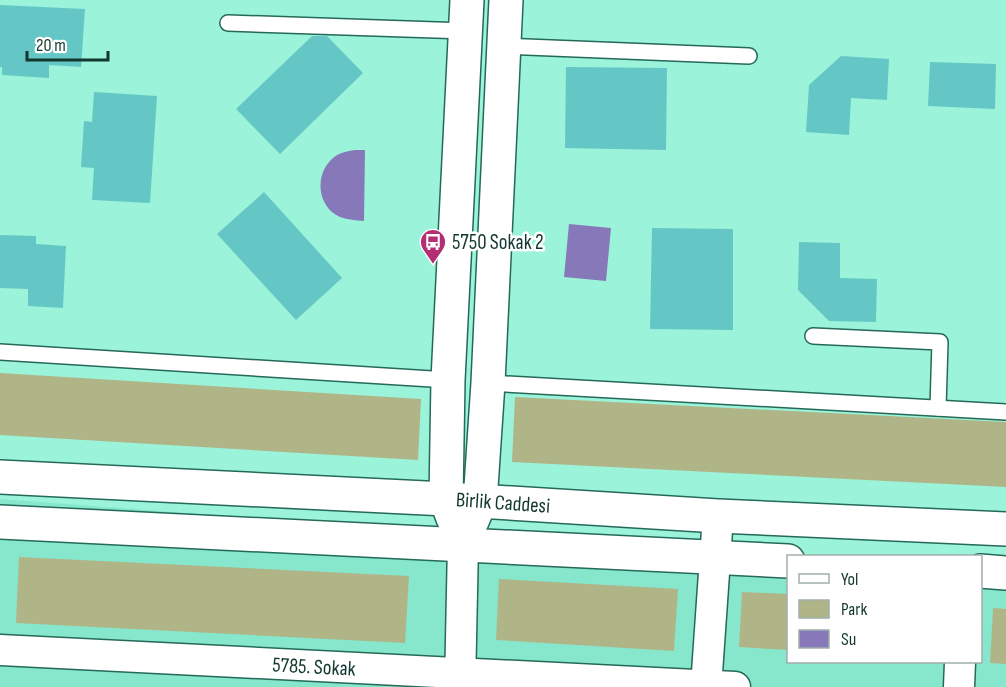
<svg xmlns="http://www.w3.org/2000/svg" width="1006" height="687" viewBox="0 0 1006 687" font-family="'Sofia Sans Condensed',sans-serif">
<rect width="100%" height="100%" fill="#9bf3da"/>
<!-- built -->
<path fill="#86e7cc" d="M 0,499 L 788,558 L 788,662 L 980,662 L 981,573 L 1006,574 L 1006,687 L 0,687 Z"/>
<!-- green -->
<g fill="#b0b588">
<path d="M 0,373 L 421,399 L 418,460 L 0,435 Z"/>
<path d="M 515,397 L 1006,422 L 1006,487 L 512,462 Z"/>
<path d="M 19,557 L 409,576 L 405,643 L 16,623 Z"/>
<path d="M 499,579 L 678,589 L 674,651 L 496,640 Z"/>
<path d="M 742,592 L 788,594 L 788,650 L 739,647 Z"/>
<path d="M 993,608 L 1006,609 L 1006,664 L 990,663 Z"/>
</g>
<!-- water -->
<g fill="#8778b9">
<path d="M 355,150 L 365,150 L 364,221 C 356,220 348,220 340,217 C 317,207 314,174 333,158 C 339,153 347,151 355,150 Z"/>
<path d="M 569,224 L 611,228 L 606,281 L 564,277 Z"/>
</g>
<!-- building -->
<g fill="#65c7c5">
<path d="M 0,5 L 85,9 L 81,67 L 49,65 L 49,78 L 2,75 L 2,67 L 0,67 Z"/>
<path d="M 312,36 L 327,36 L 363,73 L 280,154 L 236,109 Z"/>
<path d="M 841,56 L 889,59 L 887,100 L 851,98 L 849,135 L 806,132 L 809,85 Z"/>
<path d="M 930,62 L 996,64 L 995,109 L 928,106 Z"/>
<path d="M 566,67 L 667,68 L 666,150 L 565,148 Z"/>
<path d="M 94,92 L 157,96 L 150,203 L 92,200 L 94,168 L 81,167 L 84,121 L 92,122 Z"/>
<path d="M 264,192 L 342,278 L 296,320 L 217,234 Z"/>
<path d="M 652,228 L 733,229 L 733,330 L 650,329 Z"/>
<path d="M 0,235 L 36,236 L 36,244 L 66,246 L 63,308 L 28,306 L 28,289 L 0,288 Z"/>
<path d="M 799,242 L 840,243 L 840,278 L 877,279 L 876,322 L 829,321 L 798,290 Z"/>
</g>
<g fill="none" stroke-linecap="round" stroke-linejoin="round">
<!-- lane casing -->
<g stroke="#256958" stroke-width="18">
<g id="lane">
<path d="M 228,23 L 466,31"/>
<path d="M 504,46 L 749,56"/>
<path d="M 813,336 L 940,342 L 938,408"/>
<path d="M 0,352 L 448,380"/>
<path d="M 488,383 L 1006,412"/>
</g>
</g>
<!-- street casing -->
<g stroke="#256958" stroke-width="33">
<g id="street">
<path d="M 0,650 L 735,687"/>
<path d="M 460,687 L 463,544"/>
<path d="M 706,687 L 718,516"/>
<path d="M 959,687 L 960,662"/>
</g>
</g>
<!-- secondary casing -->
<g stroke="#256958" stroke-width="36">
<g id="secondary">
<path d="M 0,477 L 446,499 L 718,516 L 1006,529"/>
<path d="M 453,518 L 446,499 L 448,380 L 467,0"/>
<path d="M 472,521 L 480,502 L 488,383 L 506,0"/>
<path d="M 0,522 L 788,561"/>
<path d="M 980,571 L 1006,573"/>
</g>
</g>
<!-- lane -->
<use href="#lane" stroke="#fff" stroke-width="15"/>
<!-- street -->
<use href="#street" stroke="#fff" stroke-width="30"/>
<!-- secondary -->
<use href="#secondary" stroke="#fff" stroke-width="33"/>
</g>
<!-- icons -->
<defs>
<g id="bus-pin" transform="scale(1.35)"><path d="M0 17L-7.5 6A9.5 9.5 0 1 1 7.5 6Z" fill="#b42e73" stroke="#fff"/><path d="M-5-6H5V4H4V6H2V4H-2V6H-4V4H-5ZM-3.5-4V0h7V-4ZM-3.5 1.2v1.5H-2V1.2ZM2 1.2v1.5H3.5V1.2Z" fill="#fff"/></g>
</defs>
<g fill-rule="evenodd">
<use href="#bus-pin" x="433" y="242"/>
</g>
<g text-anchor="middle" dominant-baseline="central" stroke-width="5" stroke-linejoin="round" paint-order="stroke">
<!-- poi labels -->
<g font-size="21" fill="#13382f" stroke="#fff" text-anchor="start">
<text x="452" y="242">5750 Sokak 2</text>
</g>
<!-- street labels -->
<g font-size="21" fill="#13382f" stroke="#fff">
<text transform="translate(503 503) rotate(4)">Birlik Caddesi</text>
<text transform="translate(314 667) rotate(3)">5785. Sokak</text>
</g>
</g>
<!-- legend -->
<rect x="787" y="555" width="195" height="108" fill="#ffffff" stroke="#a1afac" stroke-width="1.5"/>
<rect x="799" y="574" width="30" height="9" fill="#ffffff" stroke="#a1afac" stroke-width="1.5"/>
<text x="841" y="585" font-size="18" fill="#13382f">Yol</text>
<rect x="799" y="600" width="30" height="18" fill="#b0b588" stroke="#a1afac" stroke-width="1.5"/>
<text x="841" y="615" font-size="18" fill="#13382f">Park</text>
<rect x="799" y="630" width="30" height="18" fill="#8778b9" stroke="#a1afac" stroke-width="1.5"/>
<text x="841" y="645" font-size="18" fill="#13382f">Su</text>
<!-- scale -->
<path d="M27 51v9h81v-9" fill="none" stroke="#13382f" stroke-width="3"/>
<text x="36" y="51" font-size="18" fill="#13382f" stroke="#ffffff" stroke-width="4.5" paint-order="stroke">20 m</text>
</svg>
